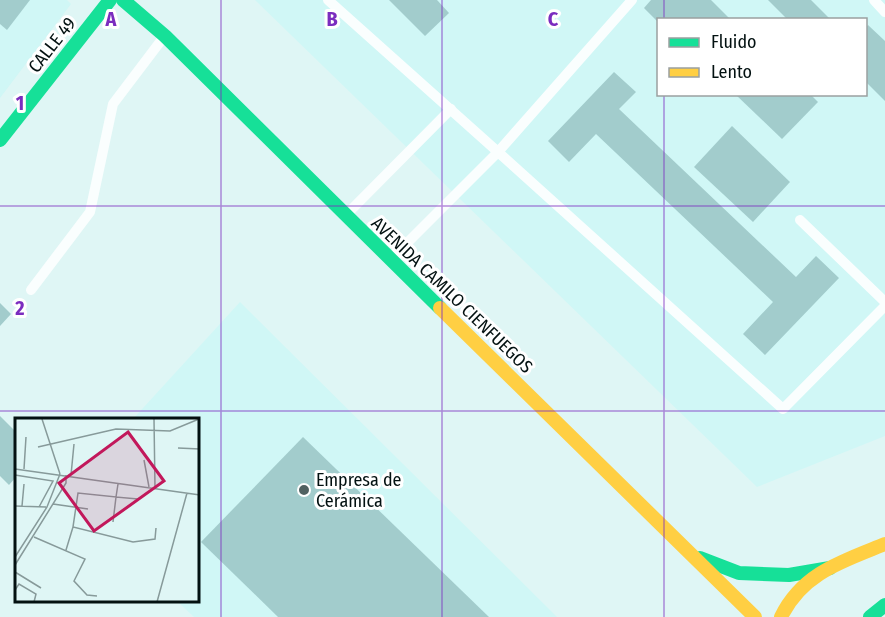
<svg xmlns="http://www.w3.org/2000/svg" width="885" height="617" viewBox="0 0 885 617" font-family="'Fira Sans Condensed',sans-serif">
<rect width="100%" height="100%" fill="#dff6f5"/>
<!-- built -->
<g fill="#d0f7f6" fill-rule="evenodd">
<path d="M 0,0 L 67,0 L 71,4 L 0,98 Z"/>
<path d="M 255,0 L 885,0 L 885,436 L 757,487 ZM 658,20 L 866,20 L 866,94 L 658,94 Z"/>
<path d="M 240,302 L 557,617 L 194,617 L 177,601 L 198,600 L 198,419 L 133,419 Z"/>
</g>
<!-- building -->
<g fill="#a2cccc">
<path d="M 0,0 L 30,0 L 7,30 L 0,24 Z"/>
<path d="M 389,0 L 437,0 L 449,13 L 425,36 Z"/>
<path d="M 651,0 L 711,0 L 731,20 L 658,20 L 658,22 L 644,8 Z"/>
<path d="M 768,0 L 811,0 L 831,20 L 788,20 Z"/>
<path d="M 868,25 L 885,41 L 885,101 L 866,82 L 866,28 Z"/>
<path d="M 614,72 L 636,92 L 619,109 L 796,277 L 816,256 L 839,278 L 765,355 L 743,334 L 773,302 L 596,134 L 569,162 L 548,141 Z"/>
<path d="M 735,94 L 810,94 L 818,102 L 782,139 Z"/>
<path d="M 732,126 L 790,182 L 753,222 L 694,167 Z"/>
<path d="M 0,303 L 11,314 L 0,326 Z"/>
<path d="M 0,416 L 16,432 L 16,477 L 9,485 L 0,476 Z"/>
<path d="M 303,437 L 489,617 L 278,617 L 201,542 Z"/>
</g>
<g fill="none" stroke-linecap="round" stroke-linejoin="round">
<!-- lane -->
<g stroke="#fafefe" stroke-width="10">
<path d="M 328,0 L 498,152 L 632,0"/>
<path d="M 874,0 L 885,12"/>
<path d="M 347,214 L 451,109"/>
<path d="M 800,220 L 885,302"/>
<path d="M 393,257 L 498,152 L 783,409 L 885,306"/>
<path d="M 31,290 L 90,212 L 113,104 L 163,38"/>
</g>
<!-- fast -->
<g stroke="#16e098" stroke-width="14">
<path d="M 123,0 L 165,36 L 440,308"/>
<path d="M 0,140 L 110,0"/>
<path d="M 700,558 L 739,573 L 789,575 L 830,568"/>
<path d="M 870,617 L 885,605"/>
</g>
<!-- slow -->
<g stroke="#ffcf43" stroke-width="14">
<path d="M 440,308 L 755,617"/>
<path d="M 781,617 C 802,573 843,561 885,544"/>
</g>
</g>
<!-- grid -->
<path fill="none" stroke="#7b2cbf" stroke-width="1.5" stroke-opacity="0.55" d="M 221,0 L 221,617M 442,0 L 442,617M 664,0 L 664,20M 664,94 L 664,617M 0,206 L 885,206M 0,411 L 885,411"/>
<!-- markers -->
<circle fill="#506161" stroke="#fff" stroke-width="2" cx="304" cy="490" r="6"/>
<g text-anchor="middle" dominant-baseline="central" stroke-width="6" stroke-linejoin="round" paint-order="stroke">
<!-- street labels -->
<g font-size="18" fill="#031111" stroke="#fff">
<text transform="translate(52 45) rotate(-52)">CALLE 49</text>
<text transform="translate(452 295) rotate(44)">AVENIDA CAMILO CIENFUEGOS</text>
</g>
<!-- poi labels -->
<g font-size="18" fill="#031111" stroke="#fff" text-anchor="start">
<text x="316" y="480">Empresa de<tspan x="316" dy="21">Cerámica</tspan></text>
</g>
</g>
<!-- overview -->
<g transform="translate(15 418)">
<rect width="184" height="184" fill="#dff6f5"/>
<path fill="none" stroke="#879a9a" stroke-width="1.5" d="M 27,1 L 45,56M 139,1 L 140,70M 23,29 L 101,11 L 155,13 L 184,1M 163,30 L 185,31M 129,42 L 134,69M 0,51 L 185,77M 9,51 L 11,19M 0,57 L 38,63 L 24,89M 56,57 L 59,26M 103,66 L 101,79 L 63,75 L 58,109 L 118,124 L 140,121 L 141,110M 38,86 L 73,91M 0,88 L 31,89M 7,88 L 9,66M 98,104 L 101,79 L 123,81M 19,119 L 70,141 L 59,163 L 72,177 L 82,178M 51,132 L 58,109M 0,139 L 32,89 L 45,56M 0,147 L 51,65 L 51,57M 0,154 L 26,170M 0,172 L 4,166 L 21,176 L 19,184M 142,184 L 172,75"/>
<path fill="#c2185b" fill-opacity="0.15" stroke="#c2185b" stroke-width="3" d="M 113,14 L 149,63 L 79,113 L 44,65 Z"/>
<rect width="184" height="184" fill="none" stroke="#031111" stroke-width="3"/>
</g>
<g font-size="20" text-anchor="middle" font-weight="bold" fill="#7b2cbf" stroke="#fff" stroke-width="6" stroke-linejoin="round" paint-order="stroke">
<text x="111" y="26">A</text>
<text x="332" y="26">B</text>
<text x="553" y="26">C</text>
<text x="20" y="110">1</text>
<text x="20" y="315">2</text>
</g>
<!-- legend -->
<rect x="657" y="18" width="210" height="78" fill="#ffffff" stroke="#9aa0a0" stroke-width="1.5"/>
<rect x="669" y="38" width="30" height="9" fill="#16e098" stroke="#9aa0a0" stroke-width="1.5"/>
<text x="711" y="48" font-size="18" fill="#031111">Fluido</text>
<rect x="669" y="68" width="30" height="9" fill="#ffcf43" stroke="#9aa0a0" stroke-width="1.5"/>
<text x="711" y="78" font-size="18" fill="#031111">Lento</text>
</svg>
